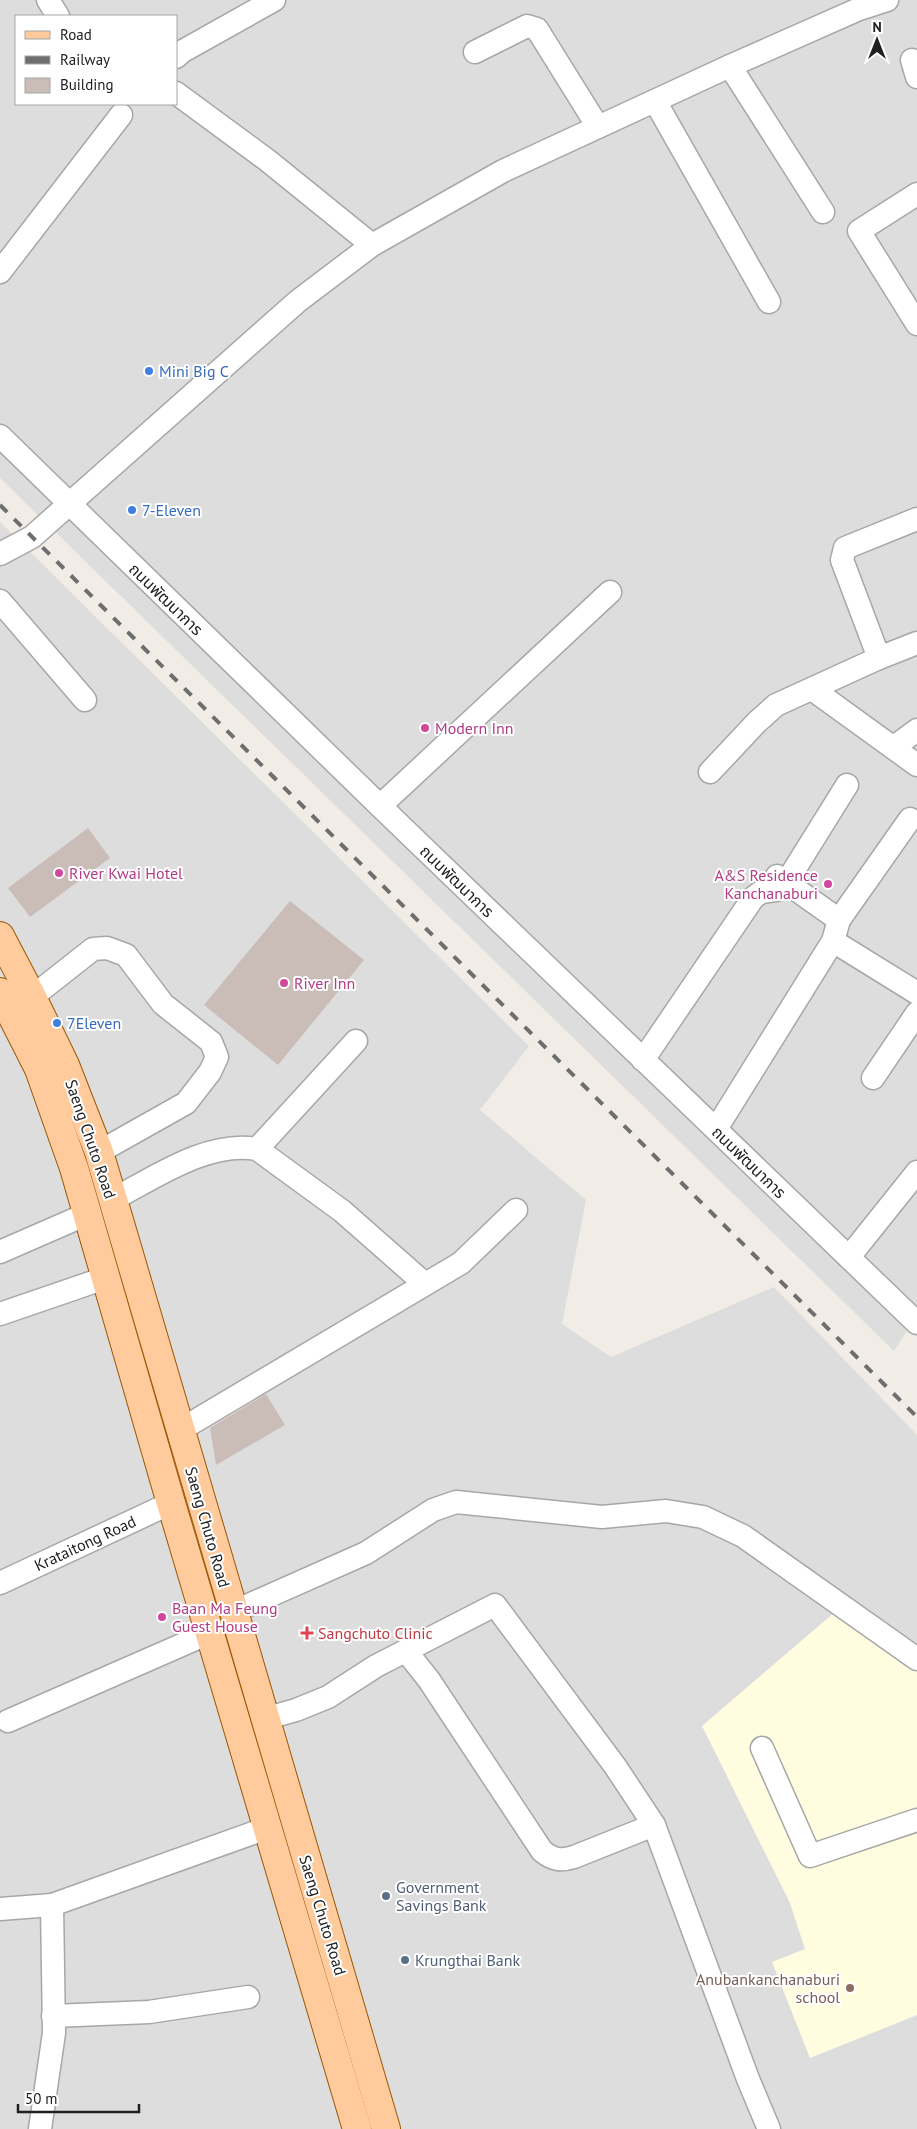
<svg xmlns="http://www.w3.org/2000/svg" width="917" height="2129" viewBox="0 0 917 2129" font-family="'PT Sans','Noto Sans Thai',sans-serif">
<rect width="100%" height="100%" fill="#f1ece5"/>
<!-- residential -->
<g fill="#dedddd" fill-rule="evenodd">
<path d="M 0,0 L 917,0 L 917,1315 L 894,1351 L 0,478 ZM 16,16 L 176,16 L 176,104 L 16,104 Z"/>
<path d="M 0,522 L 529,1046 L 480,1110 L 586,1200 L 562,1324 L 611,1357 L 774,1287 L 917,1435 L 917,2129 L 0,2129 Z"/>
</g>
<!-- education -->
<path fill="#fffce0" d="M 842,1606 L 917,1659 L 917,2015 L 810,2058 L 772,1962 L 805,1949 L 790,1903 L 702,1726 Z"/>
<!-- building -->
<g fill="#cabdb8">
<path d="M 88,828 L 110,858 L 30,917 L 8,888 Z"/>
<path d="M 290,901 L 364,960 L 278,1065 L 204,1005 Z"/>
<path d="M 266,1394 L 285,1425 L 216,1465 L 210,1428 Z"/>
</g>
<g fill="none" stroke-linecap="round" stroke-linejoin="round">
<!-- minor casing -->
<g stroke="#a7a7a7" stroke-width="25">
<g id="minor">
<path d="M 48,0 L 58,16"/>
<path d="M 475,52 L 527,26 L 537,29 L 598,127"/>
<path d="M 176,57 L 183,51 L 274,0"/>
<path d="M 912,60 L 917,77"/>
<path d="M 730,66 L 823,212"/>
<path d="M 176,93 L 267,160 L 372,245"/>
<path d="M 655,101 L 769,302"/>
<path d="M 917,194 L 859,231 L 917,324"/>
<path d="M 0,272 L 121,115"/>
<path d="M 0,436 L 380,806 L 917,1323"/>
<path d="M 0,554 L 32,537 L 298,301 L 372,245 L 503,171 L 730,66 L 859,9 L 887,0"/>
<path d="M 0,601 L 85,700"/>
<path d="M 879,658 L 842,560 L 845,548 L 917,519"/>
<path d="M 812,689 L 917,765"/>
<path d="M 894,747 L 917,730"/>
<path d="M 710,772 L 757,722 L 776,705 L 879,658 L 917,643"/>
<path d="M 380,806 L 610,592"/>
<path d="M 777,876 L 839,920"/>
<path d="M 833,941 L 917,993"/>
<path d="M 32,997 L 93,949 L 107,948 L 126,955 L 163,1004 L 211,1042 L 217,1057 L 210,1072 L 186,1103 L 99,1152"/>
<path d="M 643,1060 L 753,898 L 761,892 L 776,890 L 786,883 L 847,785"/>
<path d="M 873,1078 L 917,1013"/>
<path d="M 716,1129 L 833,941 L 839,920 L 910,819"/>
<path d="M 257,1149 L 356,1041"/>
<path d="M 112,1200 C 154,1178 208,1140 257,1149 L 342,1211 L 425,1284"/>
<path d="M 0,1252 L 87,1214"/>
<path d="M 849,1257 L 917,1172"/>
<path d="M 0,1314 L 105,1278"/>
<path d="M 180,1430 L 461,1263 L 516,1210"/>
<path d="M 0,1583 L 171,1503"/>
<path d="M 233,1612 L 366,1553 L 433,1510 L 456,1502 L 602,1517 L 666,1511 L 703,1517 L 743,1536 L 917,1659"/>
<path d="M 406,1651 L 429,1680 L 542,1851 C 553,1860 561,1861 574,1857 L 654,1825"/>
<path d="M 264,1719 L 296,1710 L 328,1697 L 376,1666 L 495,1605 L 615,1766 L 654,1825 L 748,2079 L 769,2129"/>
<path d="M 8,1721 L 209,1633"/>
<path d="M 762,1748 L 810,1856 L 917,1820"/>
<path d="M 0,1909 L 52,1905 L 267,1828"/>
<path d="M 53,2016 L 149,2012 L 248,1997"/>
<path d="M 40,2129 L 54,2033 L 52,1905"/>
</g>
</g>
<!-- major casing -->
<g stroke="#9b5700" stroke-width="30">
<g id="major">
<path d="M 0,936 L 32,997 L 65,1065 L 99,1152 L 386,2129"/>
<path d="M 0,992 L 39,1069 L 74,1168 L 171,1503 L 357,2129"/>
</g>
</g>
<!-- minor -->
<use href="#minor" stroke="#fff" stroke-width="22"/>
<!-- major -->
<use href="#major" stroke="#ffca9c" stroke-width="28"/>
<!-- rail -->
<path stroke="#6e6e6e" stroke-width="4" stroke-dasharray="10 10" stroke-linecap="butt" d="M 0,505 L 917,1417"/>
</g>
<!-- markers -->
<g fill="#3f7fe0" stroke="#fff" stroke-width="2">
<circle cx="149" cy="371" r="5"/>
<circle cx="132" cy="510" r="5"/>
<circle cx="57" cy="1023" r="5"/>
</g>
<g fill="#d1479c" stroke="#fff" stroke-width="2">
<circle cx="425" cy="728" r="5"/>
<circle cx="59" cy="873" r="5"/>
<circle cx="828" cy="884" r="5"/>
<circle cx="284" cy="983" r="5"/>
<circle cx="162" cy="1617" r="5"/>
</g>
<path fill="#e0444e" stroke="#fff" stroke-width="2" d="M304.5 1625.5h5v5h5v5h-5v5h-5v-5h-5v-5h5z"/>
<g fill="#5c6f8a" stroke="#fff" stroke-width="2">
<circle cx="386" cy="1896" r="5"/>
<circle cx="405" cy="1960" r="5"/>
</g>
<circle fill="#8d6e63" stroke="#fff" stroke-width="2" cx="850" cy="1988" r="5"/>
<g text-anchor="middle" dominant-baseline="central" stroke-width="4" stroke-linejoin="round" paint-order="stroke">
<!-- shop labels -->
<g font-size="16" fill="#366cbe" stroke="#fff" text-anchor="start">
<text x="159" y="371">Mini Big C</text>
<text x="142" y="510">7-Eleven</text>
<text x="67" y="1023">7Eleven</text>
</g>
<!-- street labels -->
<g font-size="16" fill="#202020" stroke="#fff">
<text transform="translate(166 599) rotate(44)">ถนนพัฒนาการ</text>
<text transform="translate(457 881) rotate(44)">ถนนพัฒนาการ</text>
<text transform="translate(91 1139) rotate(71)">Saeng Chuto Road</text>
<text transform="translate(749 1162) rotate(44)">ถนนพัฒนาการ</text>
<text transform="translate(208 1527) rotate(74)">Saeng Chuto Road</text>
<text transform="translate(85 1543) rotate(-25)">Krataitong Road</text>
<text transform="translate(323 1915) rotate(73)">Saeng Chuto Road</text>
</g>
<!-- hotel labels -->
<g font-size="16" fill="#b23c85" stroke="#fff" text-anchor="start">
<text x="435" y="728">Modern Inn</text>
<text x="69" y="873">River Kwai Hotel</text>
<text x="818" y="875" text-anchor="end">A&amp;S Residence<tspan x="818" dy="18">Kanchanaburi</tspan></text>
<text x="294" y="983">River Inn</text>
<text x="172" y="1608">Baan Ma Feung<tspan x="172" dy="18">Guest House</tspan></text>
</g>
<!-- health labels -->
<g font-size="16" fill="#be3a42" stroke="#fff" text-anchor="start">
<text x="318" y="1633">Sangchuto Clinic</text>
</g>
<!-- service labels -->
<g font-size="16" fill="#4e5e75" stroke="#fff" text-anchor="start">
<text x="396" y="1887">Government<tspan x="396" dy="18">Savings Bank</tspan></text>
<text x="415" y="1960">Krungthai Bank</text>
</g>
<!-- education labels -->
<g font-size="16" fill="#785e54" stroke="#fff" text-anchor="end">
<text x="840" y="1979">Anubankanchanaburi<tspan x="840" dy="18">school</tspan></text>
</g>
</g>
<!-- legend -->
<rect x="15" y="15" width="162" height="90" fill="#ffffff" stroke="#a6a6a6"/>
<rect x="25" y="31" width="25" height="8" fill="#ffca9c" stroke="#a6a6a6"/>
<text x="60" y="40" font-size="15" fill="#202020">Road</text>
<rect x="25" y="56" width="25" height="8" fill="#6e6e6e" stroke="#a6a6a6"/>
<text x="60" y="65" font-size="15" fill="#202020">Railway</text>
<rect x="25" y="78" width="25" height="15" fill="#cabdb8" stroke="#a6a6a6"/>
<text x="60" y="90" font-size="15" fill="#202020">Building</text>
<!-- north arrow -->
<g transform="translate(877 40)" stroke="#ffffff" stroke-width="4" paint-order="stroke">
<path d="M0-4L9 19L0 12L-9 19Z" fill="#202020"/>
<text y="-8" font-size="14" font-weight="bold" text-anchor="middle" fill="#202020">N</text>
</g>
<!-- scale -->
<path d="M18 2104v8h121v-8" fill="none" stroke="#202020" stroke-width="2.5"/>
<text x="25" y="2104" font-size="15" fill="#202020" stroke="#ffffff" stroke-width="4" paint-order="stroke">50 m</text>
</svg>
